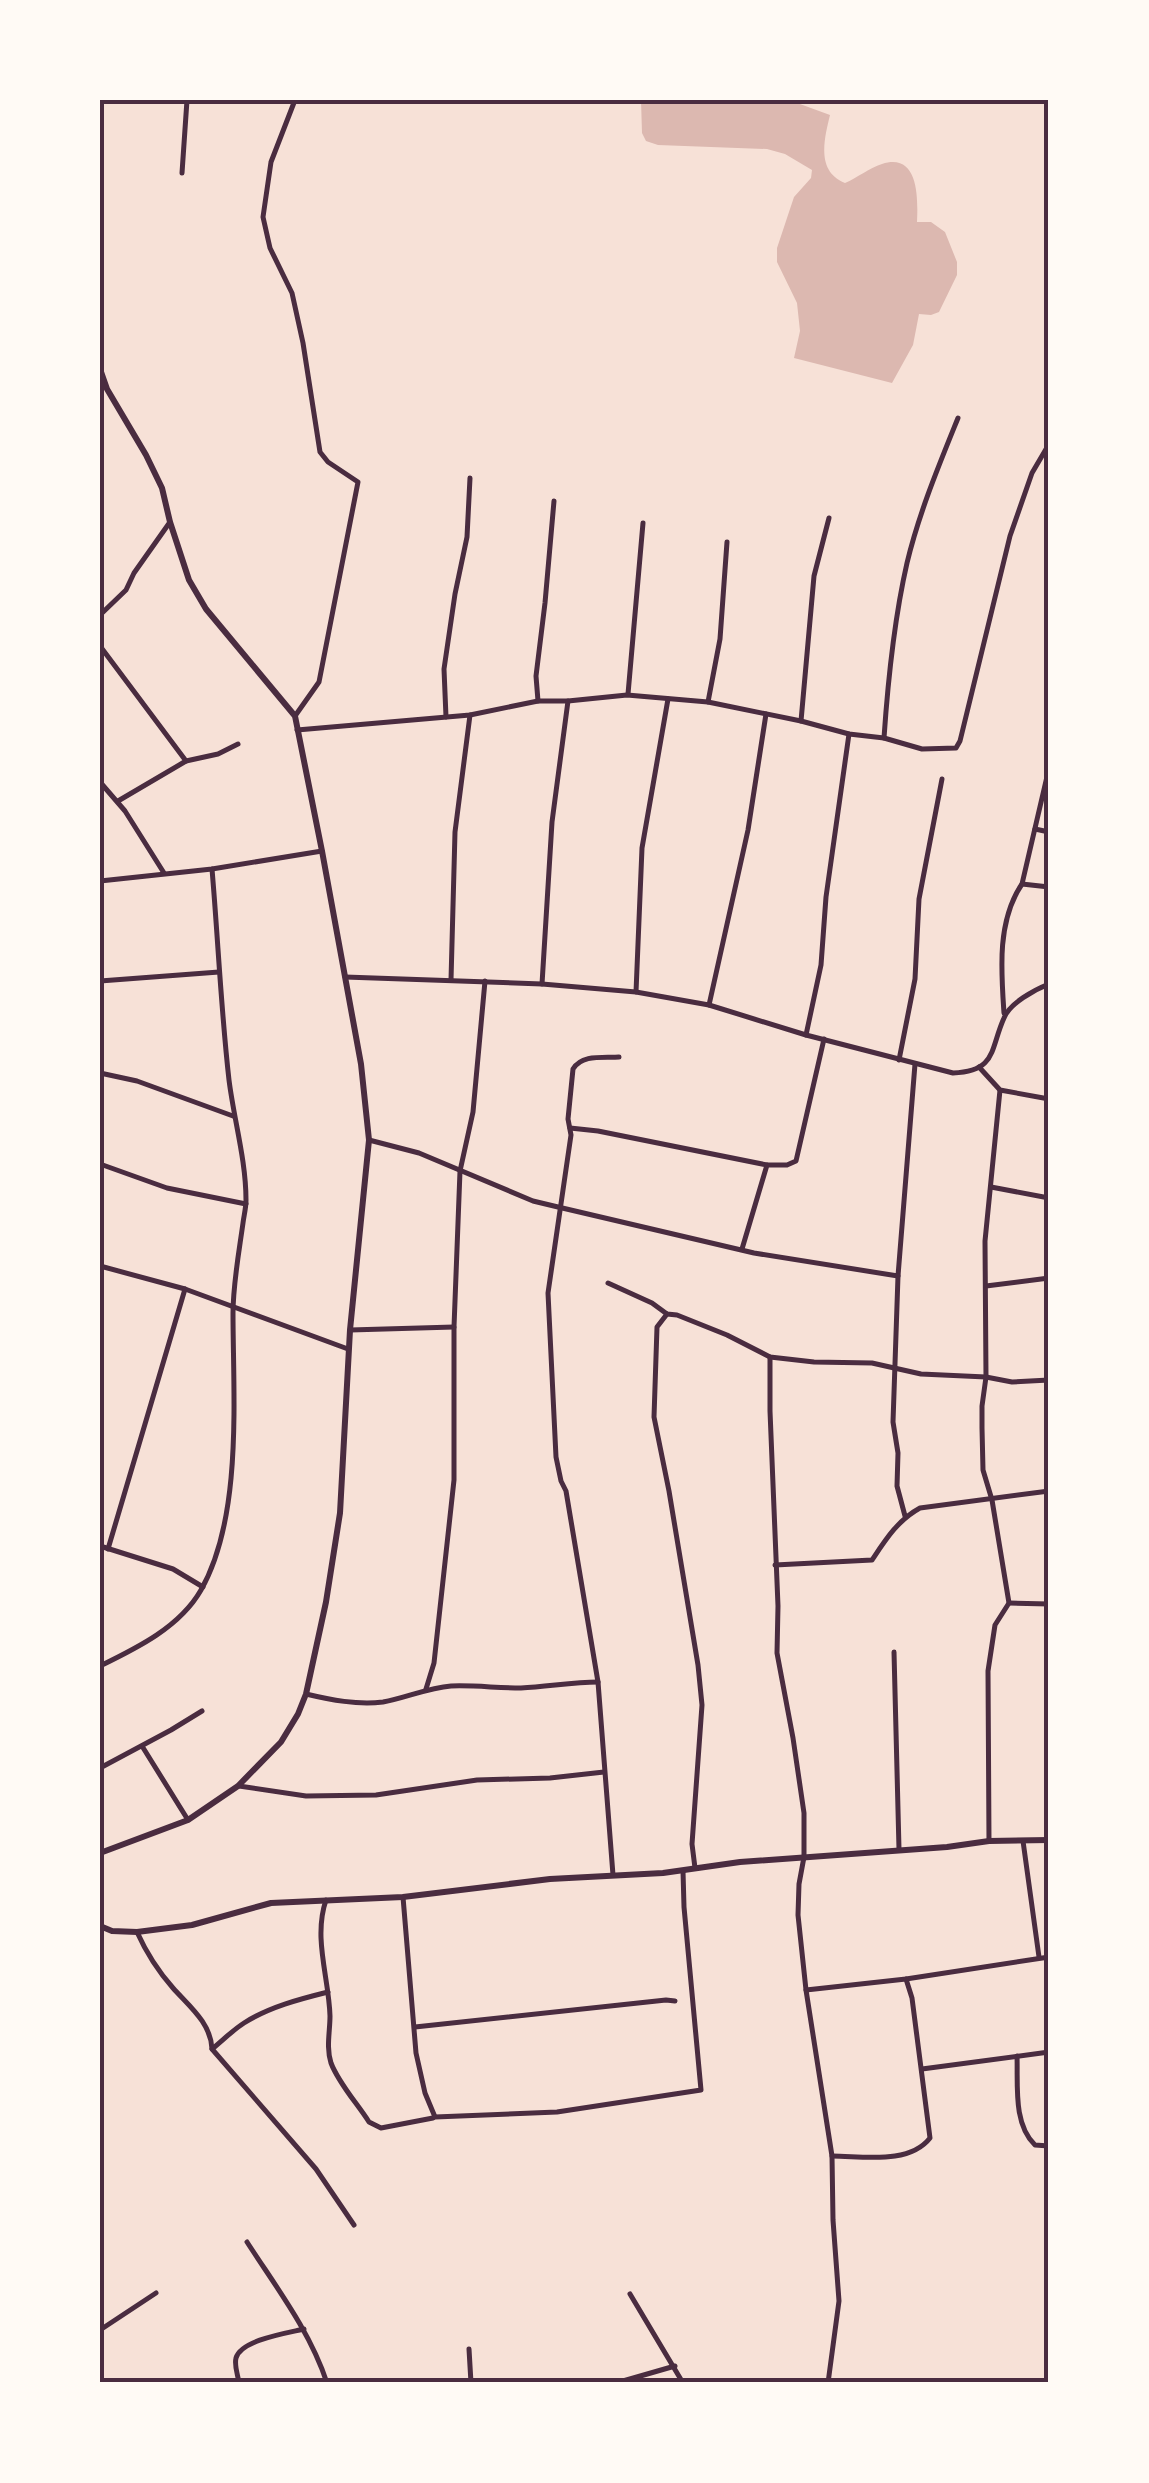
<svg xmlns="http://www.w3.org/2000/svg" width="1149" height="2483" viewBox="0 0 1149 2483" font-family="Ubuntu,sans-serif">
<rect width="100%" height="100%" fill="#f7e1d7"/>
<!-- water -->
<path fill="#dcb8b0" d="M 641,100 L 789,100 L 830,115 C 824,140 816,171 845,183 C 857,178 869,168 882,164 C 919,152 918,199 917,222 L 931,222 L 945,232 L 957,262 L 957,275 L 939,312 L 931,315 L 919,314 L 913,345 L 892,383 L 794,358 L 800,331 L 797,303 L 777,262 L 777,248 L 794,197 L 811,178 L 812,170 L 785,154 L 767,149 L 658,145 L 646,141 L 642,133 Z"/>
<g fill="none" stroke-linecap="round" stroke-linejoin="round">
<!-- minor -->
<g stroke="#4a2c40" stroke-width="5">
<path d="M 182,173 L 187,100"/>
<path d="M 100,615 L 126,590 L 134,573 L 170,522"/>
<path d="M 100,646 L 186,761 L 118,801"/>
<path d="M 628,694 L 643,523"/>
<path d="M 538,701 L 536,676 L 545,603 L 554,501"/>
<path d="M 708,702 L 720,639 L 727,542"/>
<path d="M 295,716 L 319,682 L 358,482 L 328,462 L 320,452 L 303,343 L 292,293 L 270,248 L 263,217 L 271,162 L 295,100"/>
<path d="M 446,717 L 444,669 L 455,594 L 467,537 L 470,478"/>
<path d="M 801,721 L 814,576 L 829,518"/>
<path d="M 297,730 L 470,715 L 538,701 L 568,701 L 627,695 L 708,702 L 801,721 L 849,734 L 884,738 L 922,749 L 956,748 L 960,741 L 1010,536 L 1032,473 L 1049,444"/>
<path d="M 884,738 C 888,679 894,620 907,563 C 919,513 939,465 958,418"/>
<path d="M 186,761 L 218,754 L 238,744"/>
<path d="M 100,782 L 125,811 L 164,873"/>
<path d="M 1035,829 L 1049,832"/>
<path d="M 100,881 L 212,869 L 322,851"/>
<path d="M 1022,884 L 1049,887"/>
<path d="M 345,977 L 542,984 L 636,992 L 709,1005 L 806,1035 L 953,1073 C 997,1071 990,1049 1004,1018 C 1010,1003 1034,990 1049,984"/>
<path d="M 451,980 L 455,832 L 470,715"/>
<path d="M 100,981 L 219,972"/>
<path d="M 542,984 L 552,822 L 568,701"/>
<path d="M 636,992 L 642,848 L 668,699"/>
<path d="M 709,1005 L 748,830 L 766,714"/>
<path d="M 1004,1013 C 1001,970 997,921 1022,884 L 1049,768"/>
<path d="M 806,1035 L 821,965 L 826,897 L 849,734"/>
<path d="M 899,1060 L 915,979 L 919,899 L 942,779"/>
<path d="M 979,1067 L 1000,1090 L 1049,1099"/>
<path d="M 100,1073 L 137,1081 L 233,1116"/>
<path d="M 570,1128 L 598,1131 L 767,1165"/>
<path d="M 369,1140 L 419,1153 L 533,1201 L 558,1207 L 754,1253 L 898,1276 L 915,1064"/>
<path d="M 100,1164 L 167,1188 L 246,1204"/>
<path d="M 991,1187 L 1049,1198"/>
<path d="M 742,1249 L 767,1165 L 787,1165 L 796,1161 L 824,1039"/>
<path d="M 100,1266 L 185,1289 L 348,1349"/>
<path d="M 898,1276 L 893,1422 L 898,1453 L 897,1486 L 905,1516"/>
<path d="M 608,1283 L 652,1303 L 667,1314 L 677,1315 L 727,1335 L 770,1357 L 814,1362 L 872,1363 L 921,1374 L 986,1377 L 1012,1382 L 1049,1380"/>
<path d="M 986,1286 L 1049,1278"/>
<path d="M 667,1314 L 657,1327 L 654,1417 L 669,1491 L 698,1665 L 702,1705 L 692,1844 L 695,1868"/>
<path d="M 350,1330 L 454,1327"/>
<path d="M 770,1357 L 770,1411 L 778,1606 L 777,1653 L 793,1738 L 804,1813 L 804,1857 L 799,1884 L 798,1915 L 806,1990 L 832,2156 L 833,2220 L 839,2301 L 828,2383"/>
<path d="M 100,1546 L 173,1569 L 203,1587"/>
<path d="M 108,1549 L 185,1289"/>
<path d="M 775,1565 L 872,1560 C 886,1539 898,1520 920,1508 L 1049,1491"/>
<path d="M 1009,1603 L 1049,1604"/>
<path d="M 894,1652 L 899,1849"/>
<path d="M 100,1666 C 137,1648 180,1627 201,1590 C 243,1516 233,1396 233,1313 C 233,1284 239,1252 243,1223 C 244,1215 246,1208 246,1200 C 246,1160 234,1120 229,1080 C 221,1010 218,939 212,869"/>
<path d="M 426,1689 L 434,1663 L 454,1480 L 454,1327 L 460,1171 L 473,1112 L 485,981"/>
<path d="M 306,1694 C 331,1700 357,1705 383,1702 C 406,1698 427,1688 451,1686 C 474,1685 497,1688 521,1688 C 547,1687 572,1682 598,1682"/>
<path d="M 142,1746 L 188,1820"/>
<path d="M 100,1768 L 171,1730 L 202,1711"/>
<path d="M 239,1786 L 306,1796 L 376,1795 L 477,1780 L 550,1778 L 604,1772"/>
<path d="M 989,1841 L 988,1671 L 995,1625 L 1009,1603 L 992,1500 L 983,1470 L 982,1428 L 982,1406 L 986,1377 L 985,1241 L 1000,1090"/>
<path d="M 1023,1841 L 1039,1957"/>
<path d="M 613,1875 L 598,1682 L 566,1491 L 561,1481 L 556,1457 L 548,1293 L 571,1135 L 568,1119 L 573,1069 C 582,1054 603,1058 619,1057"/>
<path d="M 403,1897 L 416,2053 L 425,2093 L 435,2117 L 557,2112 L 701,2090 L 684,1907 L 683,1871"/>
<path d="M 326,1900 C 313,1938 329,1978 330,2016 C 330,2032 326,2047 331,2063 C 339,2084 357,2103 369,2122 L 381,2128 L 433,2118"/>
<path d="M 137,1932 C 146,1952 158,1971 173,1988 C 189,2006 211,2023 212,2049 L 316,2169 L 354,2225"/>
<path d="M 806,1990 L 906,1979 L 1049,1957"/>
<path d="M 415,2027 L 666,2000 L 675,2001"/>
<path d="M 212,2049 C 223,2040 233,2030 244,2023 C 269,2007 300,1999 328,1992"/>
<path d="M 1017,2056 C 1018,2085 1013,2124 1035,2145 L 1049,2146"/>
<path d="M 922,2069 L 1049,2052"/>
<path d="M 832,2156 C 863,2156 909,2165 930,2138 L 912,1998 L 906,1979"/>
<path d="M 247,2242 C 276,2287 310,2331 327,2383"/>
<path d="M 630,2294 L 683,2383"/>
<path d="M 100,2330 L 156,2293"/>
<path d="M 469,2349 L 471,2383"/>
<path d="M 239,2383 C 238,2375 234,2366 236,2358 C 241,2340 287,2333 304,2329"/>
<path d="M 616,2383 L 675,2366"/>
</g>
<!-- tertiary -->
<g stroke="#4a2c40" stroke-width="6">
<path d="M 100,369 L 107,389 L 146,455 L 162,488 L 170,522 L 189,580 L 206,609 L 295,716 L 322,851 L 361,1064 L 369,1140 L 350,1330 L 340,1513 L 326,1602 L 306,1694 L 298,1714 L 281,1742 L 238,1786 L 188,1820 L 100,1853"/>
<path d="M 100,1926 L 112,1931 L 137,1932 L 192,1925 L 271,1903 L 403,1897 L 550,1879 L 663,1873 L 740,1862 L 947,1847 L 989,1841 L 1049,1840"/>
</g>
</g>
<!-- border -->
<rect width="1149" height="2483" fill="none" stroke="#fffaf5" stroke-width="205"/>
<rect x="102" y="102" width="944" height="2278" fill="none" stroke="#4a2c40" stroke-width="4"/>
</svg>
